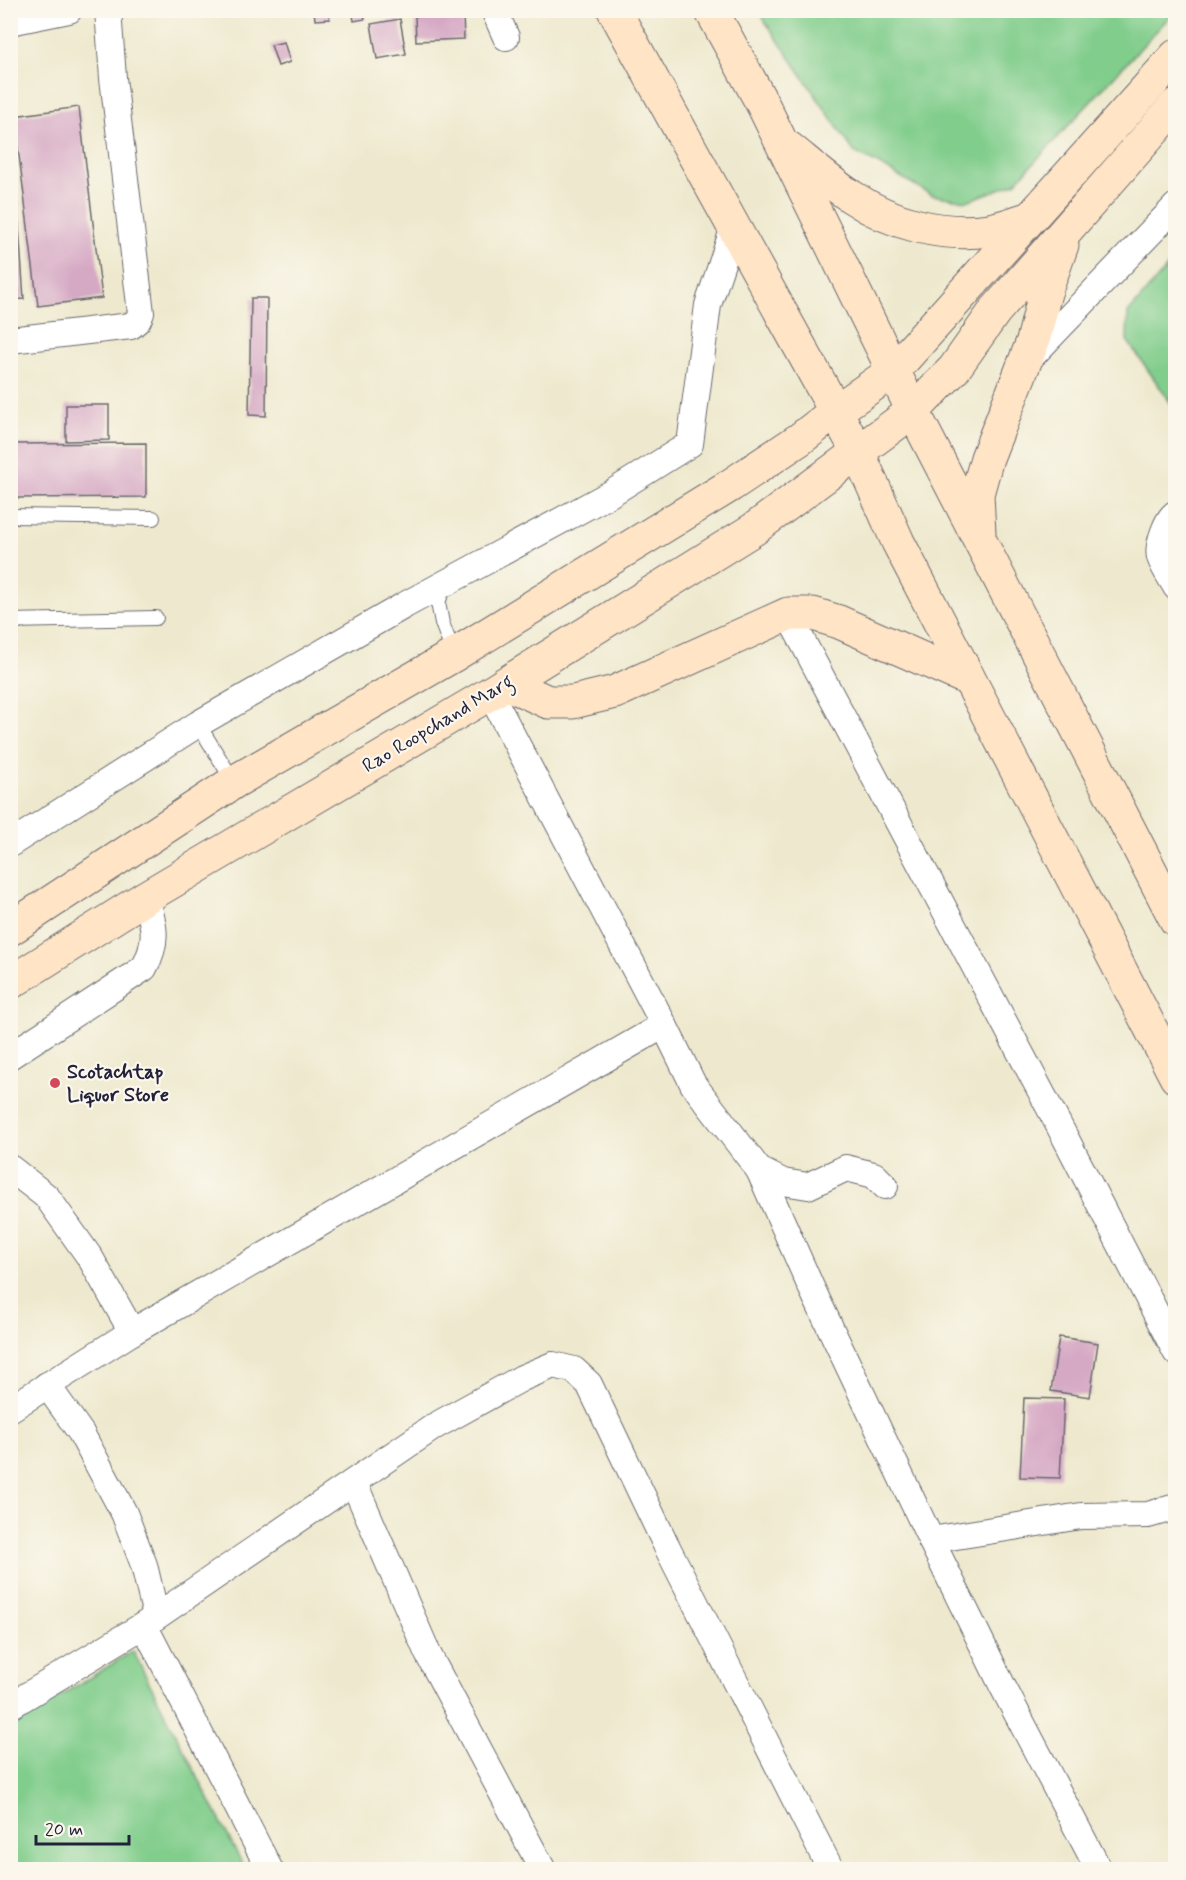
<svg xmlns="http://www.w3.org/2000/svg" width="1186" height="1880" viewBox="0 0 1186 1880" font-family="Mynerve,sans-serif">
<rect width="100%" height="100%" fill="#fbf7ec"/>
<filter id="ink" filterUnits="userSpaceOnUse"><feTurbulence type="fractalNoise" baseFrequency=".0167" numOctaves="2"/><feDisplacementMap in="SourceGraphic" scale="12" xChannelSelector="R" yChannelSelector="G"/><feConvolveMatrix kernelMatrix="1 2 1 2 8 2 1 2 1" color-interpolation-filters="sRGB"/></filter>
<filter id="wash" filterUnits="userSpaceOnUse"><feTurbulence type="fractalNoise" baseFrequency=".008" numOctaves="4" result="noise"/><feDisplacementMap in="SourceGraphic" scale="24" xChannelSelector="R" yChannelSelector="G"/><feGaussianBlur stdDeviation="1.35" result="paint"/><feColorMatrix in="noise" values="0 0 0 0 0 0 0 0 0 0 0 0 0 0 0 0 0 1.4 0 .05"/><feComposite in="paint" operator="in"/></filter>
<g filter="url(#wash)">
<rect width="100%" height="100%" fill="#eee9ce"/>
<!-- green -->
<g fill="#81cd8c" stroke="#527864" stroke-width="1.5">
<path d="M 758,11 L 1175,11 L 1015,183 L 967,201 L 932,195 L 878,164 L 854,152 Z"/>
<path d="M 1175,258 L 1175,409 L 1127,340 L 1128,313 Z"/>
<path d="M 133,1651 L 245,1869 L 11,1869 L 11,1726 Z"/>
</g>
<g id="blocks">
<!-- building -->
<g fill="#d5a8c4">
<path d="M 314,10 L 328,10 L 330,19 L 315,20 Z"/>
<path d="M 352,10 L 363,10 L 365,19 L 354,21 Z"/>
<path d="M 463,15 L 464,39 L 416,41 L 415,16 Z"/>
<path d="M 400,19 L 406,54 L 377,59 L 371,24 Z"/>
<path d="M 284,42 L 290,62 L 278,66 L 271,45 Z"/>
<path d="M 79,107 L 102,298 L 38,306 L 14,116 Z"/>
<path d="M 10,127 L 12,127 L 24,299 L 10,300 Z"/>
<path d="M 251,298 L 267,298 L 266,416 L 249,415 Z"/>
<path d="M 66,405 L 109,405 L 109,440 L 66,441 Z"/>
<path d="M 146,443 L 146,497 L 10,498 L 10,444 Z"/>
<path d="M 1059,1337 L 1098,1343 L 1090,1397 L 1051,1391 Z"/>
<path d="M 1024,1398 L 1064,1399 L 1060,1478 L 1020,1477 Z"/>
</g>
</g>
</g>
<g filter="url(#ink)">
<use href="#blocks" fill-opacity="0" stroke="#69686e" stroke-width="1.5"/>
<g fill="none" stroke-linecap="round" stroke-linejoin="round">
<!-- service casing -->
<g stroke="#69686e" stroke-width="16">
<g id="service">
<path d="M 10,516 L 153,518"/>
<path d="M 444,586 L 438,603 L 442,623 L 454,655"/>
<path d="M 10,621 L 156,618"/>
<path d="M 198,724 L 234,782"/>
</g>
</g>
<!-- minor casing -->
<g stroke="#69686e" stroke-width="28">
<g id="minor">
<path d="M 494,10 L 506,37"/>
<path d="M 10,22 L 69,10"/>
<path d="M 10,340 L 131,326 L 138,320 L 141,313 L 113,78 L 108,10"/>
<path d="M 1028,360 L 1176,206"/>
<path d="M 1176,513 C 1167,518 1157,546 1160,557 C 1163,567 1171,578 1176,587"/>
<path d="M 788,614 L 1066,1139 L 1176,1352"/>
<path d="M 490,693 L 664,1025 L 693,1084 L 759,1170 L 783,1182 L 808,1186 L 846,1168 L 874,1175 L 885,1186"/>
<path d="M 10,844 L 198,724 L 405,605 L 610,494 L 690,444 L 708,305 L 734,227"/>
<path d="M 10,1056 L 144,968 C 159,941 154,925 146,897"/>
<path d="M 10,1168 L 47,1197 L 91,1259 L 132,1332"/>
<path d="M 759,1170 L 811,1287 L 931,1540 L 1003,1687 L 1099,1870"/>
<path d="M 47,1385 L 81,1433 L 124,1513 L 144,1565 L 156,1616"/>
<path d="M 10,1409 L 132,1332 L 664,1025"/>
<path d="M 354,1483 L 428,1654 L 543,1870"/>
<path d="M 931,1540 L 1081,1516 L 1148,1515 L 1176,1507"/>
<path d="M 144,1625 L 270,1870"/>
<path d="M 10,1706 L 144,1625 L 435,1426 L 522,1378 L 553,1365 L 574,1370 L 589,1384 L 666,1545 L 831,1870"/>
</g>
</g>
<!-- secondary casing -->
<g stroke="#69686e" stroke-width="35">
<g id="secondary">
<path d="M 614,10 L 858,452 L 898,542 L 1176,1077"/>
<path d="M 711,10 L 762,103 L 913,411 L 1176,920"/>
<path d="M 789,148 C 810,165 830,183 852,197 C 891,223 942,237 989,230 C 1003,228 1017,222 1030,218"/>
<path d="M 979,533 L 977,494 L 987,458 L 1033,341 L 1045,293 L 1062,245"/>
<path d="M 506,683 L 548,702 L 573,702 L 615,692 L 788,614 L 813,614 L 839,622 L 968,679"/>
<path d="M 10,929 L 234,782 L 454,655 L 731,485 L 800,439 L 836,411 L 893,371 L 1176,56"/>
<path d="M 10,983 L 146,897 L 484,697 L 754,529 L 913,411 L 954,369 L 995,311 L 1176,105"/>
</g>
</g>
<!-- service -->
<use href="#service" stroke="#fff" stroke-width="14"/>
<!-- minor -->
<use href="#minor" stroke="#fff" stroke-width="26"/>
<!-- secondary -->
<use href="#secondary" stroke="#ffe4c6" stroke-width="33"/>
</g>
</g>
<!-- markers -->
<circle fill="#d1495b" stroke="#fbf7ec" stroke-width="2" cx="55" cy="1083" r="6"/>
<g text-anchor="middle" dominant-baseline="central" stroke-width="4.5" stroke-linejoin="round" paint-order="stroke">
<!-- street labels -->
<g font-size="20" fill="#22223b" stroke="#fbf7ec">
<text transform="translate(438 724) rotate(-31)">Rao Roopchand Marg</text>
</g>
<!-- poi labels -->
<g font-size="20" font-weight="bold" fill="#22223b" stroke="#fbf7ec" text-anchor="start">
<text x="67" y="1072">Scotachtap<tspan x="67" dy="23">Liquor Store</tspan></text>
</g>
</g>
<!-- margin -->
<rect width="1186" height="1880" fill="none" stroke="#fbf7ec" stroke-width="36"/>
<!-- scale -->
<path d="M36 1835v9h93v-9" fill="none" stroke="#22223b" stroke-width="3"/>
<text x="45" y="1835" font-size="18" fill="#22223b" stroke="#fbf7ec" stroke-width="4.5" paint-order="stroke">20 m</text>
</svg>
